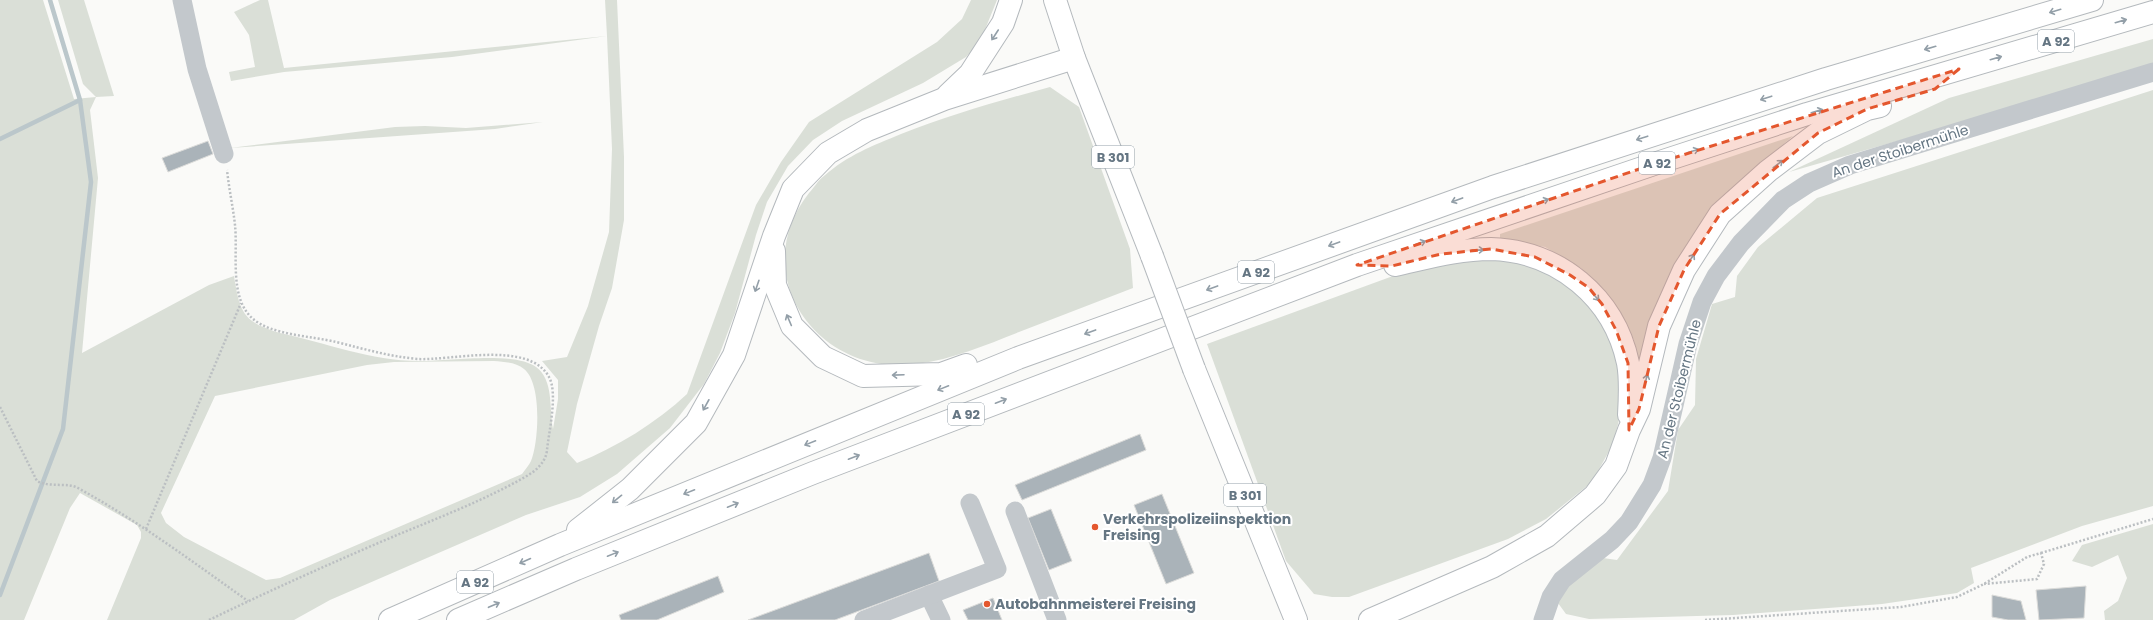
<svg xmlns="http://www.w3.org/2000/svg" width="2153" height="620" viewBox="0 0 2153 620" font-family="Poppins,sans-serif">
<rect width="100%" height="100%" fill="#fafaf8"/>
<!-- green -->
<g fill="#dadfd7" fill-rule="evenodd">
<path d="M 0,0 L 43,0 L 74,99 L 96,97 L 83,84 L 58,0 L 84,0 L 114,96 L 96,97 L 90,110 L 98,178 L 82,353 L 209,285 L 234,276 C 240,313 243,322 280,333 C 327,343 374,362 422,361 C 448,361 515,351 536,367 C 554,380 549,408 553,429 L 558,399 L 558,380 L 542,361 L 567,357 L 588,306 L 609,232 L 612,149 L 607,36 L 452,57 L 284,72 L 231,81 L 229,72 L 255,67 L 249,35 L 234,12 L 260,0 L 268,0 L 284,68 L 607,36 L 605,0 L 617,0 L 624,157 L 624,220 L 612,288 L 599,326 L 577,404 L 567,452 L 577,463 C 617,447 656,423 687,394 L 756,205 L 781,162 L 809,122 L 937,42 L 962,19 L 971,0 L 997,0 L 980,42 L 966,57 L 923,83 L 842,121 L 813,140 L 788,166 L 767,202 L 756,235 L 735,313 L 720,353 L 704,384 L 670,428 L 617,474 L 580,497 L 526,515 L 330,600 L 294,620 L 107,620 L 141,538 L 141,532 L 137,525 L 80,493 L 70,508 L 24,620 L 0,620 ZM 494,361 C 504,362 516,362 524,369 C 542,383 539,441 531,461 C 529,465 525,470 522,474 L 280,578 L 266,580 L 184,537 L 166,523 L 161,513 L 215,396 L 367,365 L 394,362 Z"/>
<path d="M 2153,39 L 2153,65 L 2020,106 L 1789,172 L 1949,98 Z"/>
<path d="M 1050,87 L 1079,107 L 1130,249 L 1133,288 C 1095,303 1057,317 1019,332 C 986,345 953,359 917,364 C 820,378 744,276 809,193 C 814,188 818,180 824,176 C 848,155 872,146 901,134 C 949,115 999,101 1050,87 Z"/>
<path d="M 2153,90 L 2153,506 L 2082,526 L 1971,568 L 1974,583 L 1957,593 L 1882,604 L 1733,615 L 1589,619 L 1566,614 L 1558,603 L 1564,589 L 1603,558 L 1617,560 L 1668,491 L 1678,430 L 1695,405 L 1696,359 L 1712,304 L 1735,297 L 1737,276 L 1758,247 L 1817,198 Z"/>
<path d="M 543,122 L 495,129 L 230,148 L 395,127 L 425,126 L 466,128 Z"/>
<path d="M 1793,136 L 1757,167 L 1706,217 L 1639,385 L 1634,340 L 1612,303 L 1581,268 L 1545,247 L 1500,238 L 1500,234 Z"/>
<path d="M 1513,256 L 1571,282 L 1612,331 L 1622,372 L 1621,412 L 1613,444 L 1592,482 L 1546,519 L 1508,539 L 1349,597 L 1332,597 L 1314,594 L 1286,561 L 1207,344 L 1434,261 Z"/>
<path d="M 2153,524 L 2153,620 L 2105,620 L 2104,611 L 2118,601 L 2127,578 L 2118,555 L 2092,567 L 2072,561 L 2082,545 Z"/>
</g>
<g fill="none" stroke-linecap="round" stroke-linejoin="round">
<!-- stream -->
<g stroke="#bbc7cb" stroke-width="4.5">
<path d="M 0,139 L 80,100"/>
<path d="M 0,595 L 63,429 L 91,182 L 80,100 L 50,0"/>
</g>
</g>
<!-- building -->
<g fill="#aab3b9" stroke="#dcdcda">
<path d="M 208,141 L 213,154 L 168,172 L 162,158 Z"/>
<path d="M 1140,434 L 1146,450 L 1022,500 L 1015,485 Z"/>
<path d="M 1162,494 L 1194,573 L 1166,584 L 1134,505 Z"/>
<path d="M 1051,509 L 1072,561 L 1049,570 L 1028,518 Z"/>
<path d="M 929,553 L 939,581 L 835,620 L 748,620 Z"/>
<path d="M 718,576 L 724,592 L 657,620 L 621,620 L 619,615 Z"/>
<path d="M 2086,586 L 2084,618 L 2039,620 L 2036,590 Z"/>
<path d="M 1992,595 L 2021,601 L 2026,620 L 2008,620 L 1992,617 Z"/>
<path d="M 993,598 L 1002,620 L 968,620 L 963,610 Z"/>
</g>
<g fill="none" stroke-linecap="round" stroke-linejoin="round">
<!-- major casing -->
<g stroke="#b5babe" stroke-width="24">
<g id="major">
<path d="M 1055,0 L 1074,58 L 1152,256"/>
<path d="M 1194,369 L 1296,620"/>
</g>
</g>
<!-- highway casing -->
<g stroke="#b4b9bd" stroke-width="24">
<g id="highway">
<path d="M 948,95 L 970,74 L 1003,23 L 1011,0"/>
<path d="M 774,251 L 775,285 L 792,326 L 823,357 L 863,376 L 941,374 L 966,365"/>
<path d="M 1395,265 C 1427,258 1458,249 1491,249 C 1558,251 1614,297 1628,363 C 1631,379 1630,398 1629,415"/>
<path d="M 578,530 L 630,489 L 696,423 L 734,355 L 774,236 L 793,189 L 828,153 L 867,130 L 944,99 L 1074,58"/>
<path d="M 390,620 L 560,545 L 1018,358 L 1493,187 L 1826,79 L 2092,0"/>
<path d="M 458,620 L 576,569 L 813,473 L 1357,265 L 1657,163 L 1807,114 L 2153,12"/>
<path d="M 1370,620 L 1492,567 L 1547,536 L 1595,495 L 1616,466 L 1629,430 L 1639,409 L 1659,326 L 1684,270 L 1720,214 L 1768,171 L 1818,133 L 1867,109 L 1880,106"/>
</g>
</g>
<!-- path -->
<g stroke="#bbbfc2" stroke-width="2.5" stroke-dasharray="2 2" stroke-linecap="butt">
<path d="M 0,407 L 37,481 C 51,488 67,482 78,488 C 138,521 193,562 248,601"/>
<path d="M 146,529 L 241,303"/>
<path d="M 2041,553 L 2153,519"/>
<path d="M 209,620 C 269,591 329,564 390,538 C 435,519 483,501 525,477 C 536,471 546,462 547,450 C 549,431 558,393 549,377 C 529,340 451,361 417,359 C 387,356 365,349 336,342 C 312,336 270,335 252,318 C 229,297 238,254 235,225 C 233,207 229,189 227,170"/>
<path d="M 1705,620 L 1901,607 L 1957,597 L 1984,584 L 2027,557 L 2041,553 L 2044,564 L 2037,579 L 1984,584"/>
</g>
<!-- minor -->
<g stroke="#c3c8cc" stroke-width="19">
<path d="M 182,0 L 197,69 L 224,154"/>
<path d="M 1015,511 L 1057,620"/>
<path d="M 929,595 L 941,620"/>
<path d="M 864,620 L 997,569 L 970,503"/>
<path d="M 1543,620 L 1551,597 L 1562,580 L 1612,540 L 1629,522 L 1652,485 L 1662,458 L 1688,344 L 1702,302 L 1716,276 L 1741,243 L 1783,200 L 1809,183 L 1850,165 L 2153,72"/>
</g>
<!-- major -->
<use href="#major" stroke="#fff" stroke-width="22"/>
<!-- highway -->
<use href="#highway" stroke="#fff" stroke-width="22"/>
<!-- major-bridge casing -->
<g stroke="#b5babe" stroke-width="24" stroke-linecap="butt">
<path id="major-bridge" d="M 1152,256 L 1194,369"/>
</g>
<!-- major-bridge -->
<use href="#major-bridge" stroke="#fff" stroke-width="22"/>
</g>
<!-- one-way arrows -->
<defs><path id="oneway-shaft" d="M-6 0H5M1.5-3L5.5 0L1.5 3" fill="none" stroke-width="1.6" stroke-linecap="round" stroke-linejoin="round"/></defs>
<g stroke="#939fa8">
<use href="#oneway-shaft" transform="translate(2055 11) rotate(163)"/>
<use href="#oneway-shaft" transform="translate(2121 21) rotate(-16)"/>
<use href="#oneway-shaft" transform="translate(995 35) rotate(123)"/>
<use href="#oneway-shaft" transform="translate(1930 48) rotate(164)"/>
<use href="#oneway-shaft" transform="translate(1996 58) rotate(-16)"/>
<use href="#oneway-shaft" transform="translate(1766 98) rotate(162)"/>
<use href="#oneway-shaft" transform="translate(1817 111) rotate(-16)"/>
<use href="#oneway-shaft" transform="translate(1642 138) rotate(162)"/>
<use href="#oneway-shaft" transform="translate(1693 151) rotate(-18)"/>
<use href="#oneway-shaft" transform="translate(1778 164) rotate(-38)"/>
<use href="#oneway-shaft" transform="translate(1457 200) rotate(160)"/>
<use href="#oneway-shaft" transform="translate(1543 201) rotate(-19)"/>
<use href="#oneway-shaft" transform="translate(1420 243) rotate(-19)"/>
<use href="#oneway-shaft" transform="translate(1334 244) rotate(160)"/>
<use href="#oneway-shaft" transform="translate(1478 250) rotate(-1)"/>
<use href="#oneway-shaft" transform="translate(1691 259) rotate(-57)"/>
<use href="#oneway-shaft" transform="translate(757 286) rotate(109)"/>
<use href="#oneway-shaft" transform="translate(1212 288) rotate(160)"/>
<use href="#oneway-shaft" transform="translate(1595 296) rotate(50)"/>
<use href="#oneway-shaft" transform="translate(789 320) rotate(-113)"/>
<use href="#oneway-shaft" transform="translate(1090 332) rotate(160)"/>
<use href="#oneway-shaft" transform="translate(898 375) rotate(178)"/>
<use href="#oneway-shaft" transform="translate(1646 380) rotate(-76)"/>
<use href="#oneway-shaft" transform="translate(943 388) rotate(158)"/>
<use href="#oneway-shaft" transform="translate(1001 401) rotate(-21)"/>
<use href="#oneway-shaft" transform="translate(706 405) rotate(119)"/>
<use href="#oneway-shaft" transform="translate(810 443) rotate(158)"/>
<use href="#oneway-shaft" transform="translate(854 457) rotate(-21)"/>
<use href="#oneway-shaft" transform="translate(689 492) rotate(158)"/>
<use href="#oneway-shaft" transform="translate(617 499) rotate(141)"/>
<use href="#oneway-shaft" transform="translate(733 505) rotate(-22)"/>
<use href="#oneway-shaft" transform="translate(613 554) rotate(-22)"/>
<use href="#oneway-shaft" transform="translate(525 561) rotate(156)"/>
<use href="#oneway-shaft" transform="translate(494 605) rotate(-23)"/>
</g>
<!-- marked area -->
<path fill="#e4572e" fill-opacity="0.2" stroke="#e4572e" stroke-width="3" stroke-dasharray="8 5" stroke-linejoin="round" d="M 1959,69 L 1935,89 L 1867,109 L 1818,133 L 1720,214 L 1684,270 L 1659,326 L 1639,409 L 1629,430 L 1628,363 L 1616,330 L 1602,304 L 1589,288 L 1570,275 L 1535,257 L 1491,249 L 1441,254 L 1392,266 L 1357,265 L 1657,163 Z"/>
<!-- markers -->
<g fill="#e4572e" stroke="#fff" stroke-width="1.5">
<circle cx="1095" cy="527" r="4"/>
<circle cx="987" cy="604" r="4"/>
</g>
<g text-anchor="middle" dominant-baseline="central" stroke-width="4" stroke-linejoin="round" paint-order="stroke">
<!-- shield labels -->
<g fill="#fff" stroke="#939fa8" stroke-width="1">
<rect x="2038" y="30" width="36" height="22" rx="3"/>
<rect x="1092" y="146" width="42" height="22" rx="3"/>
<rect x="1639" y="152" width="36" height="22" rx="3"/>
<rect x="1238" y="261" width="36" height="22" rx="3"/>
<rect x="948" y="403" width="36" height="22" rx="3"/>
<rect x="1224" y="484" width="42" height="22" rx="3"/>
<rect x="457" y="571" width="36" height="22" rx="3"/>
</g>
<g font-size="13" font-weight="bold" fill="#657683">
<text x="2056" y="41">A 92</text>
<text x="1113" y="157">B 301</text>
<text x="1657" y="163">A 92</text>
<text x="1256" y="272">A 92</text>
<text x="966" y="414">A 92</text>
<text x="1245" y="495">B 301</text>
<text x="475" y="582">A 92</text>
</g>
<!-- street labels -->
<g font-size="14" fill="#657683" stroke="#fff">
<text transform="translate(1900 151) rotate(-18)">An der Stoibermühle</text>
<text transform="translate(1679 389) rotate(-76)">An der Stoibermühle</text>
</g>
<!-- poi labels -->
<g font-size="14" font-weight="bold" fill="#657683" stroke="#fff" text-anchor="start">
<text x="1103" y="519">Verkehrspolizeiinspektion<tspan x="1103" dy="16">Freising</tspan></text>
<text x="995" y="604">Autobahnmeisterei Freising</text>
</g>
</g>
</svg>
